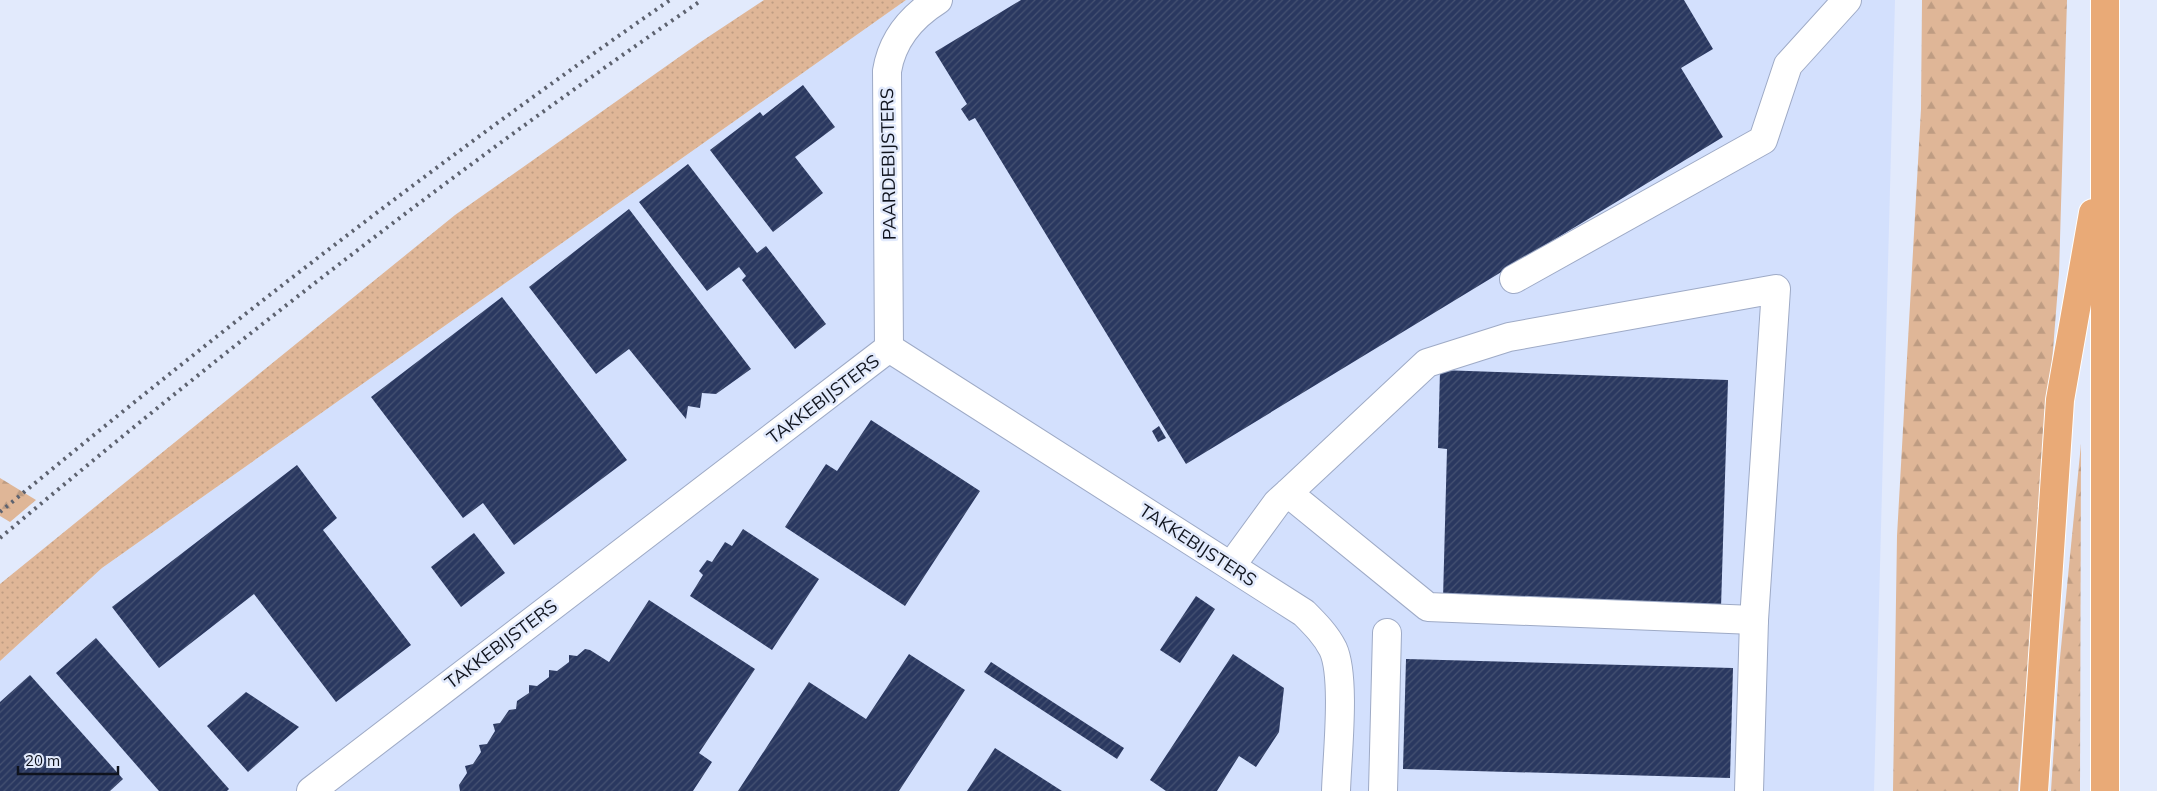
<svg xmlns="http://www.w3.org/2000/svg" width="2157" height="791" viewBox="0 0 2157 791" font-family="Mulish,sans-serif">
<defs>
<pattern id="grass-dots" width="8" height="8" patternUnits="userSpaceOnUse" patternTransform="scale(1.25)"><rect width="8" height="8" fill="#dfb697"/><path d="M2 2h.1M6 6h.1" fill="none" stroke="#be9c82" stroke-width="1.8" stroke-linecap="round"/></pattern>
<pattern id="forest-firs" width="22" height="20" patternUnits="userSpaceOnUse" patternTransform="scale(1.25)"><rect width="22" height="20" fill="#dfb697"/><path d="M5 1l3.5 6h-7zM16 11l3.5 6h-7z" fill="#be9c82"/></pattern>
<pattern id="building-hatch" width="6" height="6" patternUnits="userSpaceOnUse" patternTransform="scale(1.25)"><rect width="6" height="6" fill="#2a3860"/><path d="M-1 1l2-2M0 6l6-6M5 7l2-2" fill="none" stroke="#465272"/></pattern>
</defs>
<rect width="100%" height="100%" fill="#e2eafc"/>
<!-- built -->
<path fill="#d3e0fd" d="M 906,0 L 1895,0 L 1874,791 L 0,791 L 0,661 L 102,568 Z"/>
<!-- grass -->
<path fill="url(#grass-dots)" d="M 764,0 L 906,0 L 102,568 L 0,661 L 0,584 L 455,215 L 699,43 Z"/>
<!-- forest -->
<g fill="url(#forest-firs)">
<path d="M 1922,0 L 2067,0 L 2059,274 L 2018,791 L 1893,791 L 1897,536 L 1921,109 Z"/>
<path d="M 2081,444 L 2080,791 L 2051,791 L 2059,668 Z"/>
<path d="M 0,478 L 36,500 L 10,522 L 0,516 Z"/>
</g>
<!-- building -->
<g fill="url(#building-hatch)">
<path d="M 1021,0 L 1684,0 L 1713,49 L 1681,68 L 1723,137 L 1186,464 L 975,118 L 969,121 L 961,109 L 967,104 L 935,52 Z"/>
<path d="M 803,85 L 835,127 L 795,157 L 823,193 L 773,232 L 710,150 L 760,112 L 763,116 Z"/>
<path d="M 688,164 L 757,253 L 766,246 L 826,324 L 795,349 L 742,280 L 746,276 L 739,267 L 707,291 L 639,202 Z"/>
<path d="M 629,209 L 751,369 L 716,394 L 702,393 L 700,408 L 688,406 L 686,419 L 629,349 L 596,374 L 529,287 Z"/>
<path d="M 502,297 L 627,460 L 514,545 L 483,503 L 463,518 L 371,397 Z"/>
<path d="M 1440,370 L 1728,380 L 1721,608 L 1443,599 L 1447,449 L 1438,448 Z"/>
<path d="M 871,420 L 980,491 L 905,606 L 785,527 L 826,464 L 837,471 Z"/>
<path d="M 1159,426 L 1166,438 L 1158,442 L 1152,431 Z"/>
<path d="M 297,465 L 337,518 L 323,530 L 411,645 L 336,702 L 254,594 L 159,668 L 112,607 Z"/>
<path d="M 743,529 L 819,579 L 772,650 L 690,596 L 703,575 L 699,571 L 707,560 L 712,562 L 725,542 L 732,546 Z"/>
<path d="M 474,533 L 505,573 L 461,607 L 431,567 Z"/>
<path d="M 1196,596 L 1215,609 L 1180,663 L 1160,650 Z"/>
<path d="M 649,600 L 755,669 L 699,753 L 712,762 L 693,791 L 460,791 L 459,785 L 467,773 L 465,766 L 473,764 L 481,752 L 479,745 L 487,744 L 495,731 L 493,724 L 500,723 L 509,710 L 516,709 L 517,701 L 529,693 L 529,685 L 537,686 L 549,677 L 549,670 L 557,671 L 569,662 L 569,655 L 577,656 L 585,649 L 590,650 L 609,662 Z"/>
<path d="M 96,638 L 229,789 L 227,791 L 159,791 L 56,673 Z"/>
<path d="M 909,654 L 965,690 L 899,791 L 738,791 L 809,682 L 866,719 Z"/>
<path d="M 1233,654 L 1284,688 L 1279,732 L 1256,767 L 1239,756 L 1217,791 L 1166,791 L 1150,780 Z"/>
<path d="M 1406,659 L 1733,668 L 1730,778 L 1403,769 Z"/>
<path d="M 991,662 L 1124,748 L 1117,759 L 984,672 Z"/>
<path d="M 30,675 L 123,779 L 110,791 L 0,791 L 0,702 Z"/>
<path d="M 246,692 L 299,727 L 248,772 L 207,726 Z"/>
<path d="M 995,748 L 1062,791 L 967,791 Z"/>
</g>
<g fill="none" stroke-linecap="round" stroke-linejoin="round">
<!-- minor casing -->
<g stroke="#9eaac6" stroke-width="30">
<g id="minor">
<path d="M 1514,279 L 1763,140 L 1788,65 L 1847,0"/>
<path d="M 889,348 L 887,71 C 892,40 911,17 938,0"/>
<path d="M 1231,566 L 1277,503 L 1288,493 L 1427,363 L 1509,337 L 1776,289 L 1754,620 L 1428,607 L 1288,493"/>
<path d="M 311,791 L 889,348 L 1304,613 C 1315,624 1326,635 1333,649 C 1346,677 1337,757 1336,791"/>
<path d="M 1383,791 L 1387,633"/>
<path d="M 1749,791 L 1754,620"/>
</g>
</g>
<!-- highway casing -->
<g stroke="#fff" stroke-width="30">
<g id="highway">
<path d="M 2034,791 L 2060,400 L 2093,213"/>
<path d="M 2105,791 L 2105,0"/>
</g>
</g>
<!-- minor -->
<use href="#minor" stroke="#fff" stroke-width="28"/>
<!-- highway -->
<use href="#highway" stroke="#e9aa77" stroke-width="28"/>
<!-- rail -->
<g stroke="#5d626f" stroke-width="4" stroke-dasharray="2.5 5" stroke-linecap="butt">
<path d="M 0,512 C 216,333 439,160 670,0"/>
<path d="M 0,538 C 226,348 459,166 702,0"/>
</g>
</g>
<g text-anchor="middle" dominant-baseline="central" stroke-width="5" stroke-linejoin="round" paint-order="stroke">
<!-- street labels -->
<g font-size="18" fill="#0f131d" stroke="#e2eafc">
<text transform="translate(888 164) rotate(-91)">PAARDEBIJSTERS</text>
<text transform="translate(823 399) rotate(-37)">TAKKEBIJSTERS</text>
<text transform="translate(1198 545) rotate(33)">TAKKEBIJSTERS</text>
<text transform="translate(501 644) rotate(-37)">TAKKEBIJSTERS</text>
</g>
</g>
<!-- scale -->
<path d="M18 766v8h100v-8" fill="none" stroke="#0f131d" stroke-width="2.5"/>
<text x="25" y="766" font-size="15" fill="#0f131d" stroke="#e2eafc" stroke-width="4" paint-order="stroke">20 m</text>
</svg>
